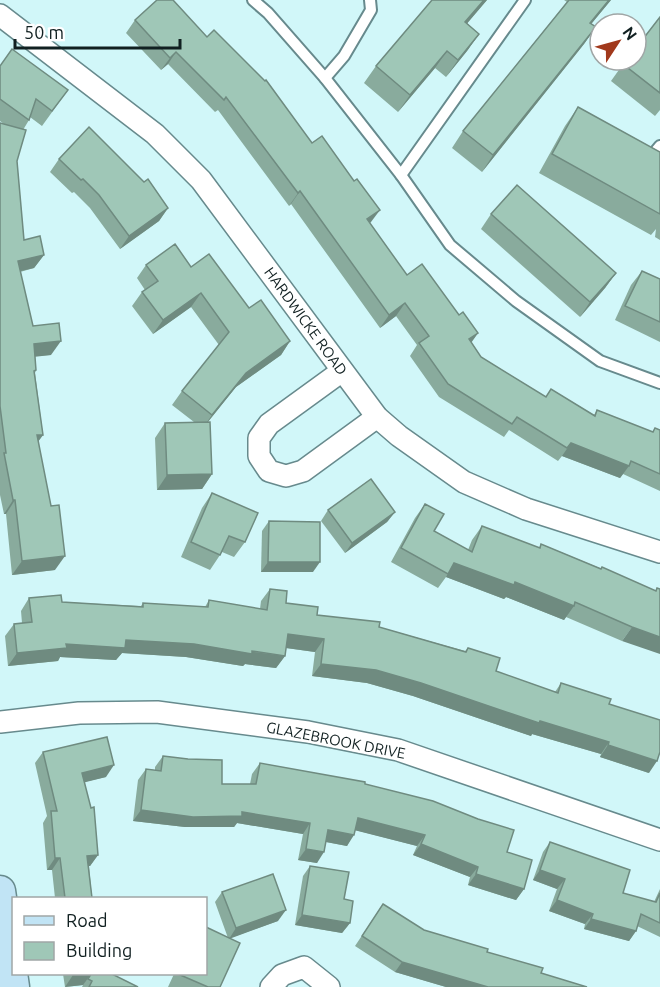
<svg xmlns="http://www.w3.org/2000/svg" width="660" height="987" viewBox="0 0 660 987" font-family="Ubuntu,sans-serif">
<rect width="100%" height="100%" fill="#d1f7f9"/>
<g fill="none" stroke-linecap="round" stroke-linejoin="round">
<!-- lane casing -->
<g stroke="#678a8d" stroke-width="14">
<g id="lane">
<path d="M 253,0 L 268,13 L 325,78 L 344,56 L 371,10 L 370,0"/>
<path d="M 325,78 L 401,175 L 450,245 L 516,301 L 600,361 L 660,383"/>
<path d="M 660,146 L 655,152 L 660,155"/>
<path d="M 401,175 L 525,0"/>
</g>
</g>
<!-- street casing -->
<g stroke="#678a8d" stroke-width="24">
<g id="street">
<path d="M 0,15 L 155,134 L 201,180 L 377,417 L 399,436 L 464,482 L 526,509 L 660,552"/>
<path d="M 342,371 L 269,424 L 259,438 L 259,456 L 269,471 L 286,476 L 303,471 L 377,417"/>
<path d="M 0,722 L 79,713 L 157,712 L 308,732 L 398,750 L 660,840"/>
<path d="M 271,987 L 282,975 L 304,967 L 329,987"/>
</g>
</g>
<!-- secondary casing -->
<g stroke="#678a8d" stroke-width="33">
<path id="secondary" d="M 0,891 L 14,987"/>
</g>
<!-- lane -->
<use href="#lane" stroke="#fff" stroke-width="10"/>
<!-- street -->
<use href="#street" stroke="#fff" stroke-width="21"/>
<!-- secondary -->
<use href="#secondary" stroke="#c1e4f5" stroke-width="30"/>
</g>
<!-- wall -->
<g fill="#89ab9d">
<path d="M 157,0 L 371,222 L 369,223 L 407,275 L 459,315 L 478,333 L 471,342 L 481,357 L 546,397 L 551,389 L 594,415 L 597,410 L 652,432 L 655,428 L 660,430 L 660,491 L 623,474 L 620,478 L 562,456 L 558,461 L 509,430 L 504,437 L 439,397 L 410,356 L 417,345 L 396,316 L 380,328 L 291,204 L 289,206 L 218,110 L 215,112 L 168,64 L 161,70 L 126,33 L 135,20 Z"/>
<path d="M 432,0 L 487,0 L 467,23 L 479,34 L 467,51 L 446,77 L 435,68 L 398,112 L 364,83 L 376,66 Z"/>
<path d="M 564,0 L 611,0 L 591,24 L 596,27 L 584,44 L 482,172 L 452,148 L 463,131 L 567,2 Z"/>
<path d="M 660,17 L 660,110 L 655,116 L 611,81 L 626,60 Z"/>
<path d="M 0,66 L 68,90 L 42,126 L 30,117 L 29,120 L 23,130 L 17,161 L 24,240 L 44,255 L 34,268 L 20,272 L 33,326 L 51,355 L 35,356 L 36,370 L 35,373 L 43,435 L 38,442 L 55,570 L 12,575 L 6,514 L 4,514 L 0,495 L 0,123 L 4,124 L 0,121 Z"/>
<path d="M 578,107 L 660,152 L 660,240 L 655,237 L 656,229 L 651,235 L 539,173 L 565,126 Z"/>
<path d="M 59,159 L 168,208 L 159,221 L 120,249 L 90,208 L 74,192 L 72,193 L 50,172 Z"/>
<path d="M 491,214 L 616,273 L 605,288 L 580,317 L 481,229 Z"/>
<path d="M 146,265 L 191,267 L 249,308 L 290,341 L 281,355 L 236,387 L 208,422 L 212,474 L 202,489 L 157,490 L 155,438 L 165,423 L 194,422 L 172,405 L 182,391 L 219,345 L 191,307 L 153,334 L 132,306 L 142,292 L 145,290 L 137,278 Z"/>
<path d="M 642,271 L 660,279 L 660,342 L 615,320 L 631,285 Z"/>
<path d="M 212,493 L 245,542 L 234,557 L 222,552 L 210,570 L 181,557 L 202,508 Z"/>
<path d="M 425,504 L 434,531 L 468,550 L 472,540 L 482,526 L 539,548 L 541,544 L 656,591 L 657,588 L 660,589 L 622,641 L 566,617 L 564,620 L 506,597 L 504,599 L 446,577 L 438,588 L 391,562 L 415,518 Z"/>
<path d="M 328,510 L 395,512 L 387,522 L 345,553 L 321,521 Z"/>
<path d="M 269,521 L 313,572 L 261,572 L 262,531 Z"/>
<path d="M 270,589 L 286,603 L 317,615 L 379,627 L 465,651 L 468,648 L 496,671 L 555,692 L 561,683 L 609,704 L 649,773 L 600,757 L 601,754 L 532,734 L 531,736 L 413,696 L 367,683 L 312,676 L 315,652 L 286,648 L 285,656 L 276,668 L 245,664 L 243,666 L 186,657 L 122,653 L 116,660 L 60,657 L 58,661 L 8,666 L 5,636 L 14,624 L 22,623 L 21,611 L 29,598 L 62,602 L 141,606 L 143,603 L 205,607 L 209,600 L 260,609 L 261,601 Z"/>
<path d="M 43,752 L 106,777 L 84,782 L 98,855 L 90,866 L 89,866 L 92,898 L 55,898 L 52,870 L 47,870 L 43,823 L 47,816 L 35,763 Z"/>
<path d="M 163,756 L 222,784 L 250,784 L 252,774 L 260,763 L 365,784 L 507,852 L 524,889 L 516,900 L 468,885 L 470,877 L 413,855 L 417,846 L 355,830 L 347,846 L 326,842 L 317,863 L 298,860 L 303,834 L 237,823 L 234,827 L 185,827 L 133,821 L 138,780 L 146,769 L 155,770 L 155,767 Z"/>
<path d="M 550,842 L 623,893 L 654,902 L 660,889 L 660,937 L 637,926 L 636,931 L 629,941 L 584,929 L 585,924 L 549,911 L 557,889 L 533,880 L 543,852 Z"/>
<path d="M 310,866 L 344,899 L 350,923 L 342,933 L 295,925 L 303,876 Z"/>
<path d="M 222,892 L 278,921 L 230,938 L 220,987 L 168,987 L 174,974 L 206,974 L 228,938 L 215,902 Z"/>
<path d="M 383,904 L 424,930 L 487,952 L 541,973 L 587,987 L 446,987 L 395,972 L 355,946 Z"/>
<path d="M 63,974 L 112,974 L 138,987 L 82,987 L 83,985 L 65,987 Z"/>
</g>
<!-- shaded-wall -->
<g fill="#6f8b80">
<path d="M 484,0 L 487,0 L 454,39 L 465,22 Z"/>
<path d="M 609,0 L 611,0 L 578,40 L 590,23 Z"/>
<path d="M 596,27 L 584,44 L 482,172 L 493,155 Z"/>
<path d="M 479,34 L 467,51 L 446,77 L 458,60 Z"/>
<path d="M 447,51 L 435,68 L 398,112 L 410,95 Z"/>
<path d="M 176,52 L 168,64 L 161,70 L 170,58 Z"/>
<path d="M 300,191 L 291,204 L 289,206 L 298,193 Z"/>
<path d="M 168,208 L 159,221 L 120,249 L 129,236 Z"/>
<path d="M 380,210 L 371,222 L 358,232 L 367,219 Z"/>
<path d="M 44,255 L 34,268 L 8,274 L 18,261 Z"/>
<path d="M 616,273 L 605,288 L 580,317 L 590,302 Z"/>
<path d="M 201,293 L 191,307 L 153,334 L 163,320 Z"/>
<path d="M 405,303 L 396,316 L 380,328 L 389,315 Z"/>
<path d="M 478,333 L 469,346 L 469,339 Z"/>
<path d="M 61,341 L 51,355 L 24,358 L 34,344 Z"/>
<path d="M 290,341 L 281,355 L 236,387 L 202,429 L 212,415 L 246,373 Z"/>
<path d="M 37,435 L 43,435 L 33,448 Z"/>
<path d="M 571,443 L 629,466 L 620,478 L 562,456 Z"/>
<path d="M 212,474 L 202,489 L 157,490 L 167,475 Z"/>
<path d="M 13,500 L 15,500 L 6,514 L 4,514 Z"/>
<path d="M 395,512 L 387,522 L 345,553 L 352,543 Z"/>
<path d="M 65,556 L 55,570 L 12,575 L 22,561 Z"/>
<path d="M 268,562 L 320,562 L 313,572 L 261,572 Z"/>
<path d="M 454,563 L 515,582 L 574,606 L 564,620 L 506,597 L 504,599 L 446,577 Z"/>
<path d="M 632,627 L 660,637 L 660,654 L 622,641 Z"/>
<path d="M 288,634 L 324,639 L 315,652 L 279,647 Z"/>
<path d="M 126,640 L 194,644 L 285,656 L 276,668 L 245,664 L 243,666 L 186,657 L 122,653 L 116,660 L 60,657 L 58,661 L 8,666 L 17,653 L 66,644 Z"/>
<path d="M 321,664 L 376,670 L 421,683 L 540,721 L 609,742 L 601,754 L 532,734 L 531,736 L 413,696 L 367,683 L 312,676 Z"/>
<path d="M 608,745 L 657,761 L 649,773 L 600,757 Z"/>
<path d="M 114,765 L 106,777 L 74,785 L 82,773 Z"/>
<path d="M 141,810 L 242,812 L 310,823 L 303,834 L 237,823 L 234,827 L 185,827 L 133,821 Z"/>
<path d="M 358,818 L 425,835 L 417,846 L 350,829 Z"/>
<path d="M 328,830 L 354,835 L 347,846 L 321,841 Z"/>
<path d="M 421,844 L 478,867 L 470,877 L 413,855 Z"/>
<path d="M 306,849 L 324,852 L 317,863 L 298,860 Z"/>
<path d="M 98,855 L 90,866 L 79,867 L 87,856 Z"/>
<path d="M 55,858 L 60,858 L 52,870 L 47,870 Z"/>
<path d="M 540,870 L 565,879 L 557,889 L 533,880 Z"/>
<path d="M 476,874 L 524,889 L 516,900 L 468,885 Z"/>
<path d="M 557,900 L 593,914 L 585,924 L 549,911 Z"/>
<path d="M 286,910 L 278,921 L 229,939 L 236,928 Z"/>
<path d="M 302,915 L 350,923 L 342,933 L 295,925 Z"/>
<path d="M 591,919 L 636,931 L 629,941 L 584,929 Z"/>
<path d="M 402,962 L 488,987 L 446,987 L 395,972 Z"/>
<path d="M 91,974 L 83,985 L 65,987 L 73,975 Z"/>
</g>
<!-- building -->
<g fill="#9fc7b7" stroke="#6f8b80" stroke-width="1.5">
<path d="M 157,0 L 173,0 L 207,37 L 214,30 L 265,81 L 266,80 L 312,143 L 322,136 L 354,181 L 357,179 L 380,210 L 367,219 L 407,275 L 422,264 L 459,315 L 463,312 L 478,333 L 469,339 L 481,357 L 546,397 L 551,389 L 595,416 L 597,410 L 653,432 L 655,428 L 660,430 L 660,474 L 631,461 L 629,466 L 571,443 L 567,448 L 517,417 L 512,424 L 448,384 L 419,343 L 429,336 L 405,303 L 389,315 L 300,191 L 298,193 L 226,97 L 224,100 L 176,52 L 170,58 L 135,20 Z"/>
<path d="M 432,0 L 484,0 L 465,22 L 479,34 L 458,60 L 447,51 L 410,95 L 376,66 Z"/>
<path d="M 569,0 L 609,0 L 590,23 L 596,27 L 493,155 L 463,131 Z"/>
<path d="M 660,17 L 660,93 L 623,64 L 626,60 L 636,60 L 636,48 Z"/>
<path d="M 12,49 L 68,90 L 52,111 L 36,99 L 29,120 L 0,99 L 0,66 Z"/>
<path d="M 578,107 L 660,152 L 660,214 L 552,154 Z"/>
<path d="M 0,123 L 26,130 L 17,161 L 24,240 L 40,236 L 44,255 L 18,261 L 33,326 L 59,323 L 61,341 L 34,344 L 36,370 L 34,371 L 43,435 L 37,435 L 51,506 L 59,505 L 65,556 L 22,561 L 15,500 L 13,500 L 4,453 L 6,453 L 0,406 Z"/>
<path d="M 89,127 L 144,182 L 148,179 L 168,208 L 129,236 L 99,195 L 83,179 L 81,180 L 59,159 Z"/>
<path d="M 517,185 L 616,273 L 590,302 L 491,214 Z"/>
<path d="M 175,244 L 191,267 L 209,254 L 249,308 L 261,300 L 290,341 L 246,373 L 212,415 L 182,391 L 229,332 L 201,293 L 163,320 L 142,292 L 158,281 L 146,265 Z"/>
<path d="M 642,271 L 660,279 L 660,322 L 625,306 Z"/>
<path d="M 210,422 L 212,474 L 167,475 L 165,423 Z"/>
<path d="M 371,479 L 395,512 L 352,543 L 328,510 Z"/>
<path d="M 212,493 L 258,513 L 245,542 L 229,536 L 220,555 L 191,542 Z"/>
<path d="M 425,504 L 444,514 L 434,531 L 472,552 L 482,526 L 540,548 L 541,544 L 601,569 L 602,567 L 656,591 L 657,588 L 660,589 L 660,637 L 632,627 L 575,602 L 574,606 L 515,582 L 514,585 L 454,563 L 448,574 L 401,548 Z"/>
<path d="M 269,521 L 320,522 L 320,562 L 268,562 Z"/>
<path d="M 270,589 L 287,591 L 286,603 L 318,607 L 317,615 L 380,622 L 379,627 L 466,652 L 468,648 L 500,658 L 496,671 L 558,693 L 561,683 L 611,699 L 609,704 L 660,720 L 660,752 L 657,761 L 608,745 L 609,742 L 540,721 L 539,723 L 421,683 L 376,670 L 321,664 L 324,639 L 288,634 L 285,656 L 252,651 L 252,654 L 194,644 L 126,640 L 125,648 L 66,644 L 67,648 L 17,653 L 14,624 L 32,622 L 29,598 L 61,595 L 62,602 L 143,607 L 143,603 L 208,607 L 209,600 L 267,610 Z"/>
<path d="M 107,737 L 114,765 L 82,773 L 91,808 L 94,807 L 98,855 L 87,856 L 92,898 L 65,898 L 60,858 L 55,858 L 51,811 L 57,811 L 43,752 Z"/>
<path d="M 163,756 L 188,759 L 222,760 L 222,784 L 256,784 L 260,763 L 365,782 L 365,784 L 433,801 L 478,819 L 514,830 L 507,852 L 532,860 L 524,889 L 476,874 L 478,867 L 421,844 L 425,835 L 358,818 L 354,835 L 328,830 L 324,852 L 306,849 L 310,823 L 242,812 L 242,816 L 193,817 L 141,810 L 146,769 L 161,771 Z"/>
<path d="M 550,842 L 630,870 L 623,893 L 656,902 L 660,893 L 660,923 L 641,914 L 636,931 L 591,919 L 593,914 L 557,900 L 565,879 L 540,870 Z"/>
<path d="M 310,866 L 349,872 L 344,899 L 353,901 L 350,923 L 302,915 Z"/>
<path d="M 273,874 L 286,910 L 236,928 L 222,892 Z"/>
<path d="M 383,904 L 424,930 L 488,949 L 487,952 L 543,968 L 541,973 L 587,987 L 488,987 L 402,962 L 362,936 Z"/>
<path d="M 206,927 L 240,943 L 220,987 L 208,987 L 178,974 L 206,974 Z"/>
<path d="M 72,974 L 112,974 L 138,987 L 89,987 L 92,981 L 88,979 L 91,974 L 73,975 Z"/>
</g>
<g text-anchor="middle" dominant-baseline="central" stroke-width="4.5" stroke-linejoin="round" paint-order="stroke">
<!-- street labels -->
<g font-size="15" fill="#112021" stroke="#fff">
<text transform="translate(306 321) rotate(54)">HARDWICKE ROAD</text>
<text transform="translate(336 740) rotate(11)">GLAZEBROOK DRIVE</text>
</g>
</g>
<!-- legend -->
<rect x="12" y="897" width="195" height="78" fill="#ffffff" stroke="#a0a6a6" stroke-width="1.5"/>
<rect x="24" y="916" width="30" height="9" fill="#c1e4f5" stroke="#a0a6a6" stroke-width="1.5"/>
<text x="66" y="927" font-size="18" fill="#112021">Road</text>
<rect x="24" y="942" width="30" height="18" fill="#9fc7b7" stroke="#a0a6a6" stroke-width="1.5"/>
<text x="66" y="957" font-size="18" fill="#112021">Building</text>
<!-- north arrow -->
<g transform="translate(618 42) rotate(54)"><circle r="28" fill="#ffffff" stroke="#a0a6a6" stroke-width="1.5"/>
<path d="M0-4.5L10 22L0 15L-10 22Z" fill="#a1391c"/>
<text y="-9" font-size="16" font-weight="bold" text-anchor="middle" fill="#112021">N</text>
</g>
<!-- scale -->
<path d="M15 39v9h165v-9" fill="none" stroke="#112021" stroke-width="3"/>
<text x="24" y="39" font-size="18" fill="#112021" stroke="#ffffff" stroke-width="4.5" paint-order="stroke">50 m</text>
</svg>
